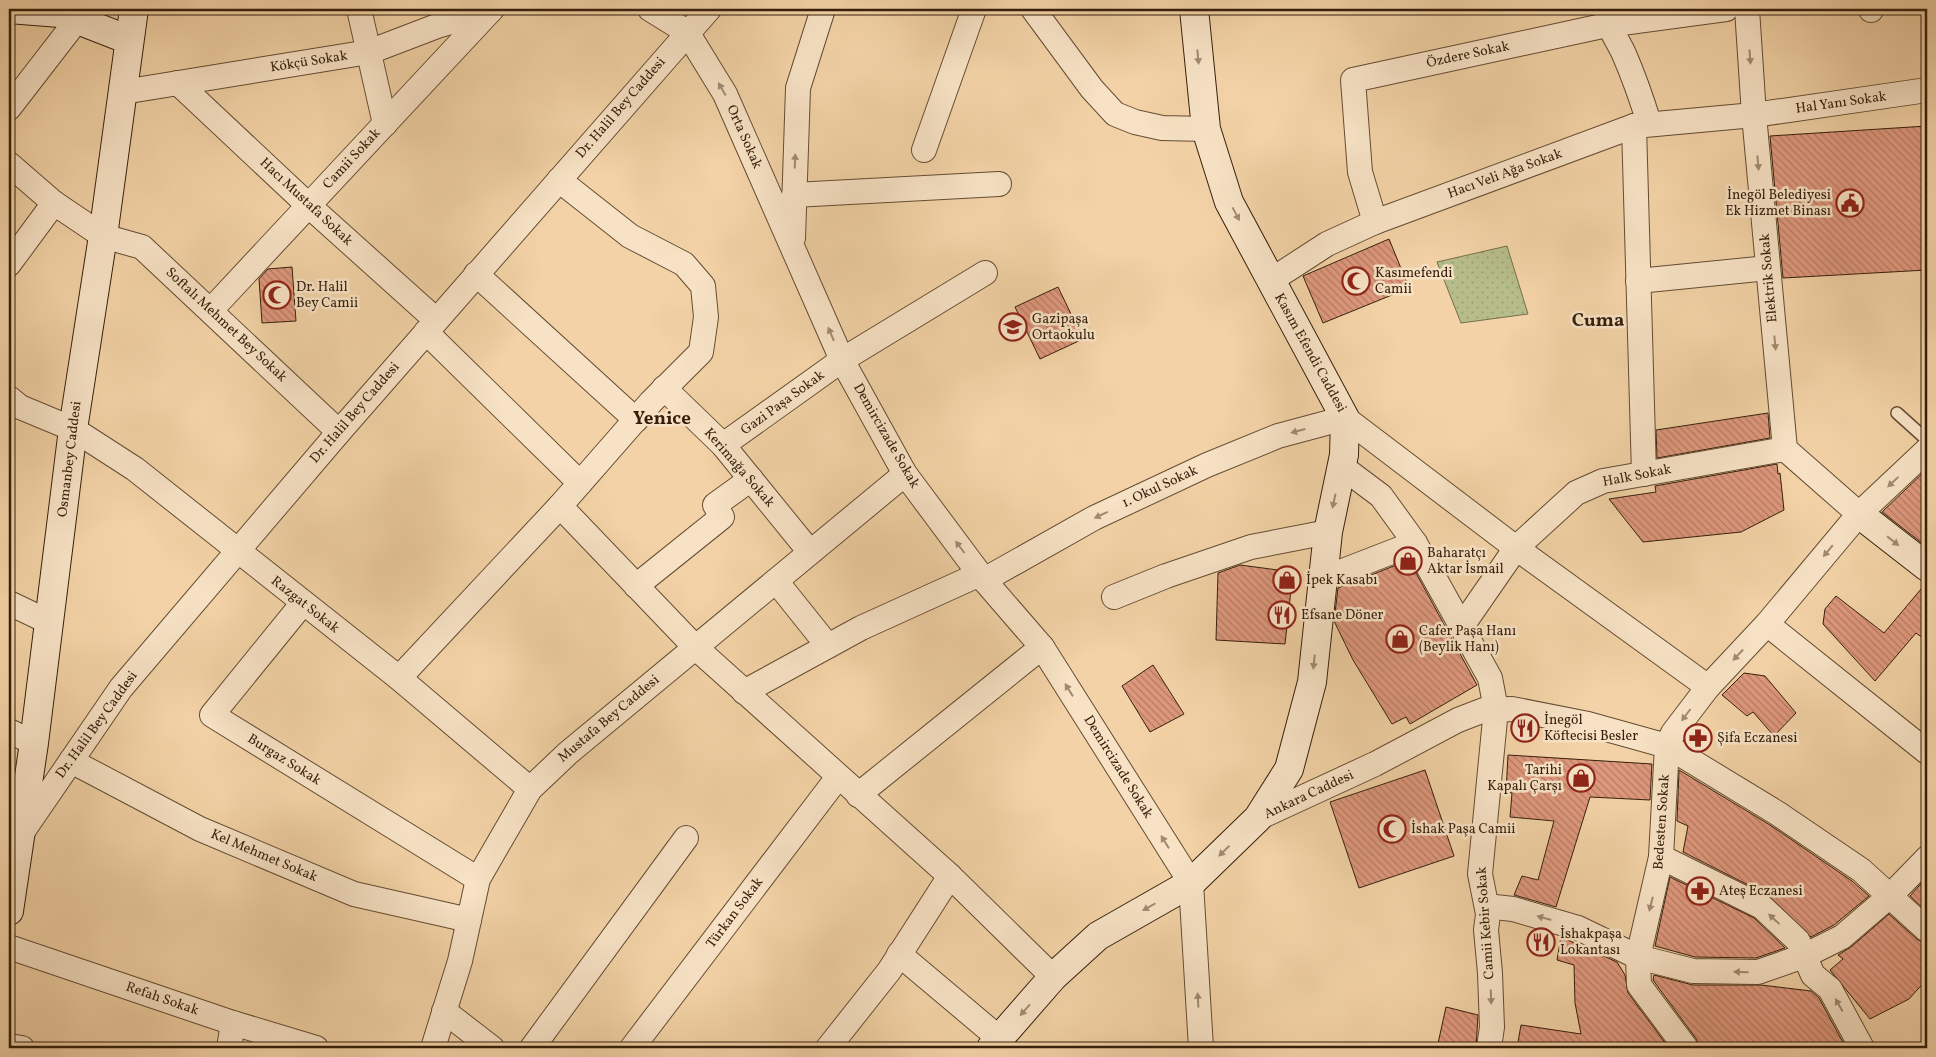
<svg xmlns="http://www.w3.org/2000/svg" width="1936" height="1057" viewBox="0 0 1936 1057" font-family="Vollkorn,serif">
<defs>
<pattern id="park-dots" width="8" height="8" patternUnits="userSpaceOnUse" patternTransform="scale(1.25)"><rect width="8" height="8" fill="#b6bd8a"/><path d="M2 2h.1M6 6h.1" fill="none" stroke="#9da276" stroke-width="1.8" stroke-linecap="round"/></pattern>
<pattern id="building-back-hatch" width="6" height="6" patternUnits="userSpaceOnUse" patternTransform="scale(1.25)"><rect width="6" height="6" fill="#df987d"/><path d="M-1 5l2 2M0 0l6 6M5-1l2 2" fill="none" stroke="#b67b65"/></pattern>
</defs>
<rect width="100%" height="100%" fill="#f2d2a6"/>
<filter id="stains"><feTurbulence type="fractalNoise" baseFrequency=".004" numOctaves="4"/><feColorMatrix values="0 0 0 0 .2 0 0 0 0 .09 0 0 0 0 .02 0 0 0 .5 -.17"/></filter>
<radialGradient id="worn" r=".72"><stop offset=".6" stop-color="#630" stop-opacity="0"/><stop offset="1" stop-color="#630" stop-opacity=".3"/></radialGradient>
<!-- park -->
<path fill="url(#park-dots)" stroke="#766e4b" d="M 1507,246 L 1528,314 L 1461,323 L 1437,262 Z"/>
<!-- building -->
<g fill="url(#building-back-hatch)" stroke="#351f0c">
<path d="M 1927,126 L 1927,270 L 1783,278 L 1770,136 Z"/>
<path d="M 1389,239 L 1409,288 L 1323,323 L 1303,276 Z"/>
<path d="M 292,267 L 296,321 L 262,323 L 259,279 L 268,269 Z"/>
<path d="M 1058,287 L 1083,339 L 1040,359 L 1015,307 Z"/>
<path d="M 1768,413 L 1770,438 L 1657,458 L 1656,430 Z"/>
<path d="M 1777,464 L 1778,474 L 1780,473 L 1784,510 L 1741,532 L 1643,542 L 1609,499 L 1656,492 L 1655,486 Z"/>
<path d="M 1927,469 L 1927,547 L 1882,512 Z"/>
<path d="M 1409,560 L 1477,685 L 1410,724 L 1406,717 L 1392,724 L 1353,660 L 1334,621 L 1338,588 Z"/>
<path d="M 1240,565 L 1293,572 L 1285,644 L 1216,640 L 1218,573 Z"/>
<path d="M 1927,582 L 1927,641 L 1916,633 L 1875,681 L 1823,624 L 1825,609 L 1836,596 L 1884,633 Z"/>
<path d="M 1153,665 L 1184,714 L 1150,732 L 1122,686 Z"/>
<path d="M 1744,673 L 1765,676 L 1796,713 L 1774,736 L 1753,712 L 1747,716 L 1722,695 Z"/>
<path d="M 1508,755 L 1652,764 L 1650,800 L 1590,797 L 1556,907 L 1514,895 L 1522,876 L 1538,880 L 1554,821 L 1510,817 L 1512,793 L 1506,792 Z"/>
<path d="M 1425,770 L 1454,856 L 1359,888 L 1330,802 Z"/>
<path d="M 1679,770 L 1770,825 L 1852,881 L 1869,896 L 1834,925 L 1811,937 L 1768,895 L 1683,852 L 1688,826 L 1677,821 Z"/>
<path d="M 1670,877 L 1754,918 L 1785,948 L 1756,958 L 1695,957 L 1655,946 Z"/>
<path d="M 1927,877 L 1927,912 L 1910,896 Z"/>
<path d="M 1889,914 L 1918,940 L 1927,943 L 1927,979 L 1909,999 L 1870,1019 L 1830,970 L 1843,959 L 1838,955 L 1851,947 Z"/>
<path d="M 1561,937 L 1617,962 L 1625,975 L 1628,993 L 1669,1048 L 1517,1048 L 1521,1025 L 1581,1034 L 1575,1003 L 1574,965 L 1557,960 Z"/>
<path d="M 1654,975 L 1693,985 L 1761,985 L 1811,991 L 1819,998 L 1846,1048 L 1699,1048 L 1697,1040 L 1653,980 Z"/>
<path d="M 1446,1007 L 1478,1015 L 1476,1048 L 1437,1048 Z"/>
</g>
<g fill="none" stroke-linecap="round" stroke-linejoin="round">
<!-- lane casing -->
<g stroke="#644c32" stroke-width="14">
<path id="lane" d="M 1897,413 L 1927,440"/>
</g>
<!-- street casing -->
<g stroke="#644c32" stroke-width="26">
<g id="street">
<path d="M 359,9 L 385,124"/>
<path d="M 650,9 L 687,32 L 725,94 L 842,360 L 905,474 L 984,580 L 1042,647 L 1191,883 L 1201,1048"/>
<path d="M 1033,9 L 1092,89 L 1115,114 L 1135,122 L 1162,128 L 1206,129"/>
<path d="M 1747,9 L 1754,115 L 1785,449 L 1859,514"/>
<path d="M 1871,9 L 1871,10"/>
<path d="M 1606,12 C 1608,28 1617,39 1624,54 C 1634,77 1642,100 1649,123"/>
<path d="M 178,83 L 308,205 L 436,320"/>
<path d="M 123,92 L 369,52 L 437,26 L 490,11"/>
<path d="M 9,108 L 77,20"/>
<path d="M 1634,126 L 1644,474"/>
<path d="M 924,150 L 974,9"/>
<path d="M 9,164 L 54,203 L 103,236 L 142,247 L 339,432"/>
<path d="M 794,195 L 999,184"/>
<path d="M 1375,222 L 1360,172 L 1353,80 L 1607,25 L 1726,9"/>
<path d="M 793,238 L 798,88 L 823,9"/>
<path d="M 9,264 L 54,203"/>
<path d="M 476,274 L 636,420"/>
<path d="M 1270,281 L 1327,244 L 1375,222 L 1634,126 L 1754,115 L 1927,90"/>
<path d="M 1638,281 L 1768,268"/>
<path d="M 211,310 L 492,9"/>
<path d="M 426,332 L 580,483"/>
<path d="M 664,388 L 723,445 L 810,552"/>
<path d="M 9,398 L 20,407 L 73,429 L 135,469 L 399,678 L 530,789"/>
<path d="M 723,445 L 842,360 L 985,273"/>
<path d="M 1341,466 L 1381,496 L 1415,543 L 1490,678 L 1496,709 L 1480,874 L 1488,914 L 1486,930 L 1490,973 L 1492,1027 L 1489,1048"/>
<path d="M 560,506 L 695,647 L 950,876 L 1053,977"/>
<path d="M 1322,579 L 1415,543"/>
<path d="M 984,580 L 1094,518 L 1207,465 L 1278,436 L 1345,418 L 1516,548 L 1708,687"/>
<path d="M 776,581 L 828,646"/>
<path d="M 636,586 L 722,517 L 715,505 L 751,479"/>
<path d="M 1114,597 L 1166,576 L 1251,547 L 1328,532"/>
<path d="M 9,603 L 49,622"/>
<path d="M 303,603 L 212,715 L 478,879"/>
<path d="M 1767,624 L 1927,752"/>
<path d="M 1462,626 L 1516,548 L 1576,493 L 1603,481 L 1785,449"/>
<path d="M 399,678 L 560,506 L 651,402 L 701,352 L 706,317 L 703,286 L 684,264 L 630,236 L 559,180"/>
<path d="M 744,692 L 861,628 L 980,574"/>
<path d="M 9,731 L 34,743"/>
<path d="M 71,761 L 200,829 L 354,894 L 469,920"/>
<path d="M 858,795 L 1042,647"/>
<path d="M 1258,818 L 1375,764 L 1458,720 L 1484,710 L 1512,709 L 1588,724 L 1667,746 L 1777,813 L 1861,870 L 1927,930"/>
<path d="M 21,834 L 121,688 L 339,432 L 709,9"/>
<path d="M 1661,857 L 1762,907 L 1798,941 L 1813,975 L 1830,989 L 1862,1048"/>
<path d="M 1488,914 L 1495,907 L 1513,909 L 1578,928 L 1638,957 L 1693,971 L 1758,972 L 1804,956 L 1842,937 L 1891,895 L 1927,858"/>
<path d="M 9,947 L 233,1023 L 316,1048"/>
<path d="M 899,954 L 1000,1039"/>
<path d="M 444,1011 L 492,1048"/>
<path d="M 9,1046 L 22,1048"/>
<path d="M 229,1048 L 233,1023"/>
<path d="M 433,1048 L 460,961 L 478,879 L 530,789 L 568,753 L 905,474"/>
<path d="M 532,1048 L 686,838"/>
<path d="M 632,1048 L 838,777"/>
<path d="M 828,1048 L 889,971 L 950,876"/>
<path d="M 1686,1048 L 1639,985 L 1638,957 L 1661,857 L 1667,746 L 1673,733 L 1708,687 L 1767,624 L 1859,514 L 1927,450"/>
</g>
</g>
<!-- secondary casing -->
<g stroke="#351f0c" stroke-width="30">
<g id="secondary">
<path d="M 9,9 L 60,13"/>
<path d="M 54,9 L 60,13 L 129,40"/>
<path d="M 1859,514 L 1927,567"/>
<path d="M 9,911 L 34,743 L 73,429 L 103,236 L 134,9"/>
<path d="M 991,1048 L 1053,977 L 1098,936 L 1191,883 L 1258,818 L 1289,769 L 1312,682 L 1328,532 L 1344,455 L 1345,418 L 1229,202 L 1206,129 L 1194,9"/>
</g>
</g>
<!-- lane -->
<use href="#lane" stroke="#f7e2c5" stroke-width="11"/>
<!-- street -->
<use href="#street" stroke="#f7e2c5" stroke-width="24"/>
<!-- secondary -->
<use href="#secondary" stroke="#f7e2c5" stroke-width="28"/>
</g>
<!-- one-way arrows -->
<defs><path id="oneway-solid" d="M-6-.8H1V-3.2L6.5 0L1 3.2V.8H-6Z" transform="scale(1.25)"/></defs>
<g fill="#a08a72">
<use href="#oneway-solid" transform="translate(1198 57) rotate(85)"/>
<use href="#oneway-solid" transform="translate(1750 57) rotate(86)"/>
<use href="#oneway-solid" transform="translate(722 89) rotate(-120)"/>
<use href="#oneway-solid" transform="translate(795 161) rotate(-88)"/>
<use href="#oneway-solid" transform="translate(1758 163) rotate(85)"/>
<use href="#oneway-solid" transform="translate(1236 214) rotate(62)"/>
<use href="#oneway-solid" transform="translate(831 334) rotate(-113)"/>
<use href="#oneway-solid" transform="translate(1775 343) rotate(85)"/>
<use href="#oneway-solid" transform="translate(1298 431) rotate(165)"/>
<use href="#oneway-solid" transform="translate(1893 482) rotate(137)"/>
<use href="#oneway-solid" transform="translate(1334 501) rotate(102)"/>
<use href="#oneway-solid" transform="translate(1101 515) rotate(155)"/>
<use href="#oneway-solid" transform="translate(1893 541) rotate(38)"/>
<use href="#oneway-solid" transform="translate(960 547) rotate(-127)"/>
<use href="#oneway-solid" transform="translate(1828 551) rotate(130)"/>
<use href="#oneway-solid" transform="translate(1738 655) rotate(133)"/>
<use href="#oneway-solid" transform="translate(1314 662) rotate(96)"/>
<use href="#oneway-solid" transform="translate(1069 690) rotate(-122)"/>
<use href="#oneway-solid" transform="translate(1686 715) rotate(127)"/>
<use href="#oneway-solid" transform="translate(1165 842) rotate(-122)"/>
<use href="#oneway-solid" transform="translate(1224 851) rotate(136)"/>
<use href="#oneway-solid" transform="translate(1651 904) rotate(104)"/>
<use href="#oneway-solid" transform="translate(1149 907) rotate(150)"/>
<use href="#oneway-solid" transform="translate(1544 918) rotate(-164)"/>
<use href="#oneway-solid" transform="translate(1774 919) rotate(-137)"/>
<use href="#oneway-solid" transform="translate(1741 972) rotate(-179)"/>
<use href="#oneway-solid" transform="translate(1491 997) rotate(88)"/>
<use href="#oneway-solid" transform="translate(1198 1000) rotate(-93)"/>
<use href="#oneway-solid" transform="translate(1839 1005) rotate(-119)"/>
<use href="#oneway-solid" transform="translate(1025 1010) rotate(131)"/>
</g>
<!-- icons -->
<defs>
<g id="civic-ring" transform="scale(1.4375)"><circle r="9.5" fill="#f7e2c5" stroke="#8f2418" stroke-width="1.5"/><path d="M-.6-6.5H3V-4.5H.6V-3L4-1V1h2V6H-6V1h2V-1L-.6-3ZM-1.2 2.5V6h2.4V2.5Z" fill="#8f2418"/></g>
<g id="mosque-ring" transform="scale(1.4375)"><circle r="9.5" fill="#f7e2c5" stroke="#8f2418" stroke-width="1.5"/><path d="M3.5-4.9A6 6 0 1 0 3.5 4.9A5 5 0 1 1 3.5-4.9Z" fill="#8f2418"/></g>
<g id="school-ring" transform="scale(1.4375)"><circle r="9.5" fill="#f7e2c5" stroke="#8f2418" stroke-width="1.5"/><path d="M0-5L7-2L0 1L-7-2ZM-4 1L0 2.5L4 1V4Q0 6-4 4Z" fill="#8f2418"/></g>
<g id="shop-ring" transform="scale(1.4375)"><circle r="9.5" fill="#f7e2c5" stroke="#8f2418" stroke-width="1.5"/><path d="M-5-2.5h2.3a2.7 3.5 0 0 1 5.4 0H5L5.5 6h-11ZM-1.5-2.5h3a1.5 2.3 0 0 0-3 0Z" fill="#8f2418"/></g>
<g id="restaurant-ring" transform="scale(1.4375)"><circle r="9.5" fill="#f7e2c5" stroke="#8f2418" stroke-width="1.5"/><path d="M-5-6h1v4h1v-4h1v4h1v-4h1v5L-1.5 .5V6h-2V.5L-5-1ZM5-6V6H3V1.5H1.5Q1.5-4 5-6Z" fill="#8f2418"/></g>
<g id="pharmacy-ring" transform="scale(1.4375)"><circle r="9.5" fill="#f7e2c5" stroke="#8f2418" stroke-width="1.5"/><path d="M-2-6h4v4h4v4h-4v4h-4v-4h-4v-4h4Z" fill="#8f2418"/></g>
</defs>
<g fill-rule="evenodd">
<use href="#civic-ring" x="1850" y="203"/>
<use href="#mosque-ring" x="1356" y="281"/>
<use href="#mosque-ring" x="277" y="295"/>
<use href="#school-ring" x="1013" y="327"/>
<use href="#shop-ring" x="1408" y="561"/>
<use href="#shop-ring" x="1287" y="580"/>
<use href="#restaurant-ring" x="1282" y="615"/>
<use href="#shop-ring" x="1400" y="639"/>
<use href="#restaurant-ring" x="1525" y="728"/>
<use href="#pharmacy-ring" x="1698" y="738"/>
<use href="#shop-ring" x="1581" y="778"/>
<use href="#mosque-ring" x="1392" y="829"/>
<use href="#pharmacy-ring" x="1700" y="891"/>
<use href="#restaurant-ring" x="1541" y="942"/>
</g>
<g text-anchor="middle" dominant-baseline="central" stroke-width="5" stroke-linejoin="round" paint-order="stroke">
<!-- street labels -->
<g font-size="14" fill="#351f0c" stroke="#f7e2c5">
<text transform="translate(1468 55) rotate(-12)">Özdere Sokak</text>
<text transform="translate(309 62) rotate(-9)">Kökçü Sokak</text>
<text transform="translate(1841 103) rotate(-8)">Hal Yanı Sokak</text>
<text transform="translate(621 108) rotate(-49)">Dr. Halil Bey Caddesi</text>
<text transform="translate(744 137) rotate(66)">Orta Sokak</text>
<text transform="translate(352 159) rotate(-47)">Camii Sokak</text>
<text transform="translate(1505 174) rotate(-20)">Hacı Veli Ağa Sokak</text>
<text transform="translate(306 202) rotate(43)">Hacı Mustafa Sokak</text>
<text transform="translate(1769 278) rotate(-95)">Elektrik Sokak</text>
<text transform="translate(226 325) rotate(43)">Softalı Mehmet Bey Sokak</text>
<text transform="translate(1310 353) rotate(61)">Kasım Efendi Caddesi</text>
<text transform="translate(783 403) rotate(-36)">Gazi Paşa Sokak</text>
<text transform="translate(355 413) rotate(-49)">Dr. Halil Bey Caddesi</text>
<text transform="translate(886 436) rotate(60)">Demircizade Sokak</text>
<text transform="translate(70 459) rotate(-83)">Osmanbey Caddesi</text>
<text transform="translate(739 468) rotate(49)">Kerimağa Sokak</text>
<text transform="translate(1637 476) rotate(-11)">Halk Sokak</text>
<text transform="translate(1160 487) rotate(-25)">1. Okul Sokak</text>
<text transform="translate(305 605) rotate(38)">Razgat Sokak</text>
<text transform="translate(609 719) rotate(-40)">Mustafa Bey Caddesi</text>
<text transform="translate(97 725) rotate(-54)">Dr. Halil Bey Caddesi</text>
<text transform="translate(284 760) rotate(32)">Burgaz Sokak</text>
<text transform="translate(1118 767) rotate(58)">Demircizade Sokak</text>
<text transform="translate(1309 795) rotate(-25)">Ankara Caddesi</text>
<text transform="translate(1662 822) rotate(-86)">Bedesten Sokak</text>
<text transform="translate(264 856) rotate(23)">Kel Mehmet Sokak</text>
<text transform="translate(735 913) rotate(-53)">Türkan Sokak</text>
<text transform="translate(1486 923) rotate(-94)">Camii Kebir Sokak</text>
<text transform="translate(162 999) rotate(19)">Refah Sokak</text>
</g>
<!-- poi labels -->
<g font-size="14" fill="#351f0c" stroke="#f7e2c5" text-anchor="start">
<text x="1831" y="195" text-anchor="end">İnegöl Belediyesi<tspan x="1831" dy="16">Ek Hizmet Binası</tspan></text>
<text x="1375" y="273">Kasımefendi<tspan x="1375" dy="16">Camii</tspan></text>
<text x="296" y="287">Dr. Halil<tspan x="296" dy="16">Bey Camii</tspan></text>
<text x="1032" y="319">Gazipaşa<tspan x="1032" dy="16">Ortaokulu</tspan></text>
<text x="1427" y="553">Baharatçı<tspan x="1427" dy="16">Aktar İsmail</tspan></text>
<text x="1306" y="580">İpek Kasabı</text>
<text x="1301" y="615">Efsane Döner</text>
<text x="1419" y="631">Cafer Paşa Hanı<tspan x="1419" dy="16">(Beylik Hanı)</tspan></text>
<text x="1544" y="720">İnegöl<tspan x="1544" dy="16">Köftecisi Besler</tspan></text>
<text x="1717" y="738">Şifa Eczanesi</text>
<text x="1562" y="770" text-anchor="end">Tarihi<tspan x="1562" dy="16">Kapalı Çarşı</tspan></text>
<text x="1411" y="829">İshak Paşa Camii</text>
<text x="1719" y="891">Ateş Eczanesi</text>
<text x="1560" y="934">İshakpaşa<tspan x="1560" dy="16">Lokantası</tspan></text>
</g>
<!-- district labels -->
<g font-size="19" font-weight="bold" fill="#351f0c" stroke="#f7e2c5">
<text x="1598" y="321">Cuma</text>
<text x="662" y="419">Yenice</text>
</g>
</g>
<!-- margin -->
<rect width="1936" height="1057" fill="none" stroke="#f2d2a6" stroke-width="30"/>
<rect x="10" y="10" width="1916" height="1037" fill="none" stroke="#351f0c" stroke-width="2.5"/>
<rect x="15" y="15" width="1906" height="1027" fill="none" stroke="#351f0c"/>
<rect width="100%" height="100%" filter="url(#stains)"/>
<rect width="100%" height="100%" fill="url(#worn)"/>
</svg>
